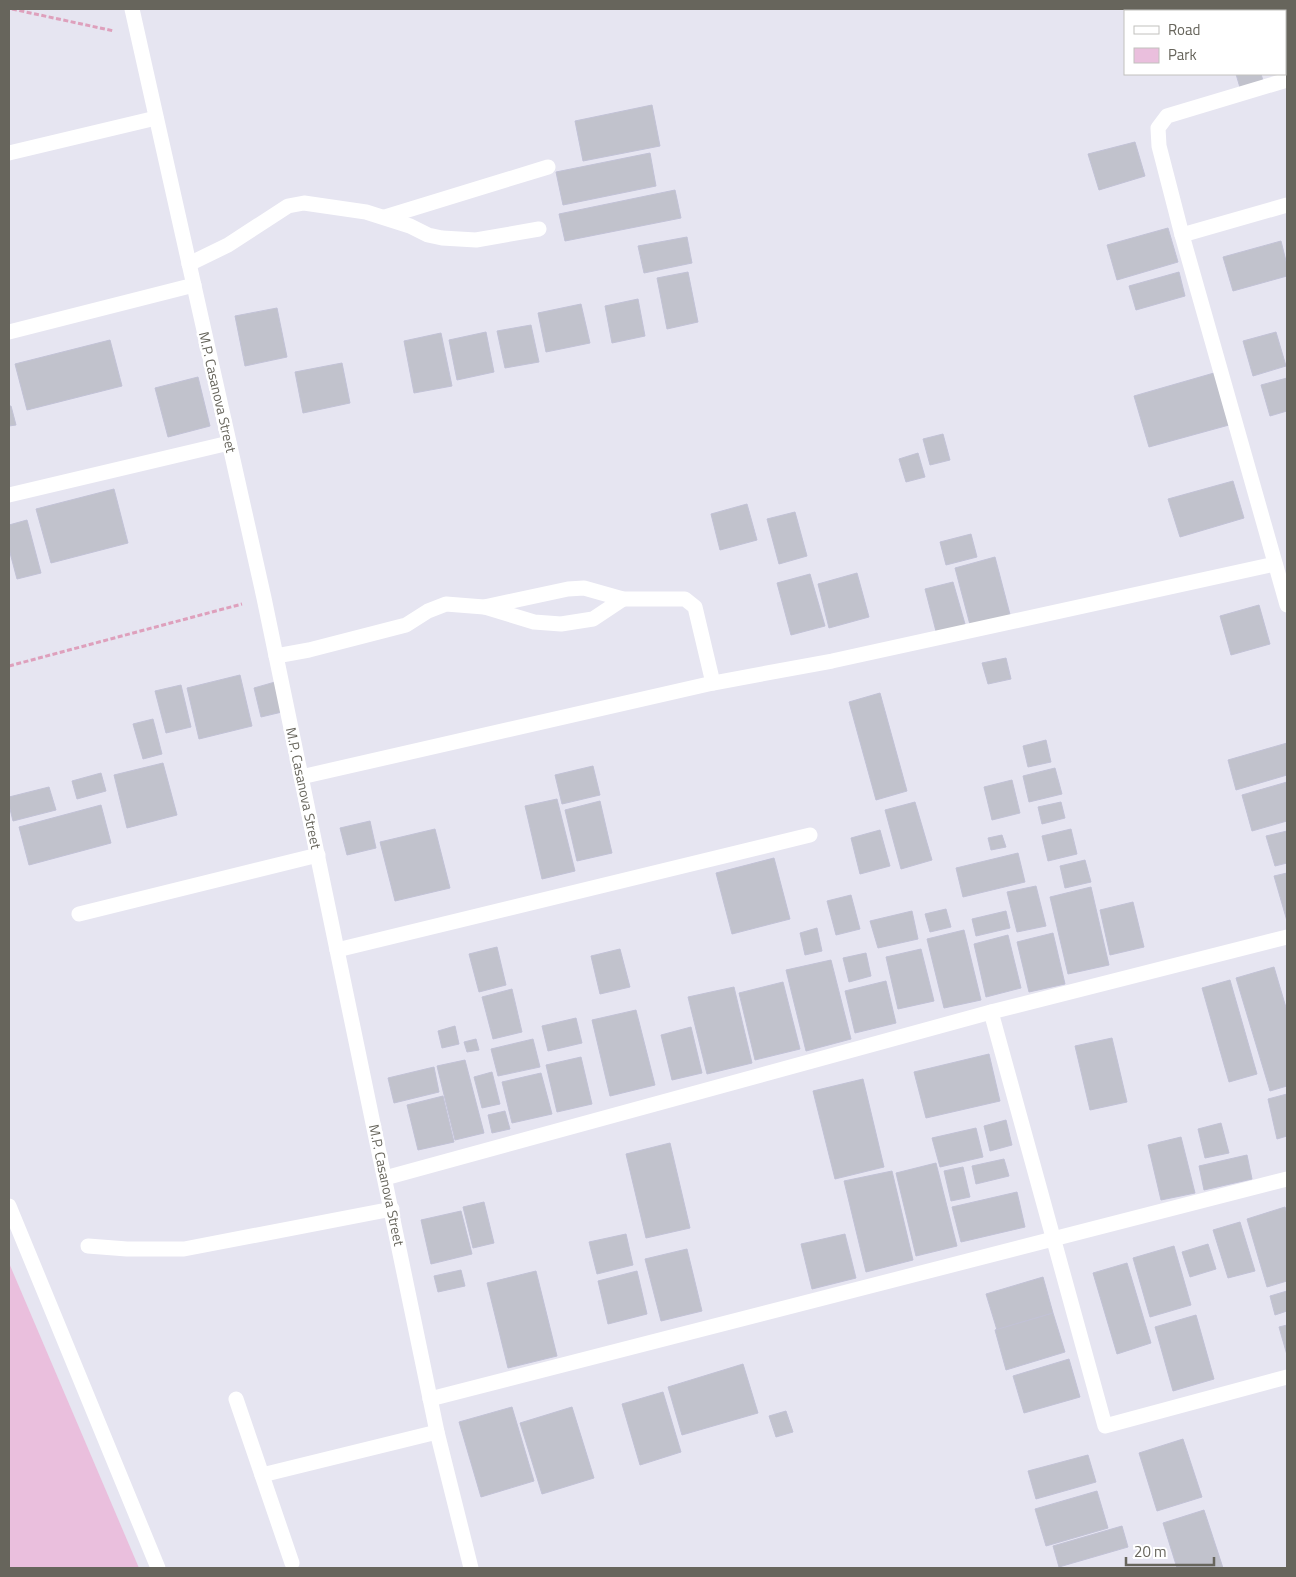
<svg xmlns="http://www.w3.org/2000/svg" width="1296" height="1577" viewBox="0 0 1296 1577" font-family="'Titillium Web',sans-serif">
<rect width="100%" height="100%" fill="#e6e5f1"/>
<!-- green -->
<path fill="#eabfdd" d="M 9,1263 L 139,1568 L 9,1568 Z"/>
<!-- building -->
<g fill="#c1c2cc" stroke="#c2c2d6">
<path d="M 1287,49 L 1287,74 L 1285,74 L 1285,50 Z"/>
<path d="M 1236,74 L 1261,74 L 1264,84 L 1241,91 Z"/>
<path d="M 652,105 L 660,146 L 583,161 L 575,121 Z"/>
<path d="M 1135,142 L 1145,176 L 1099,190 L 1088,154 Z"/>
<path d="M 650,153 L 656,186 L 563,205 L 556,172 Z"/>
<path d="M 675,190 L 681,218 L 565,241 L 559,214 Z"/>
<path d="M 1168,228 L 1178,262 L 1117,280 L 1107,245 Z"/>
<path d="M 687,237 L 692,263 L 644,273 L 638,246 Z"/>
<path d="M 1281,241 L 1287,265 L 1287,276 L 1233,291 L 1223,257 Z"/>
<path d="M 688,272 L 698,322 L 667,329 L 657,278 Z"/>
<path d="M 1179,272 L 1185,296 L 1136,310 L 1129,286 Z"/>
<path d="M 638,299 L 645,336 L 612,343 L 605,306 Z"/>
<path d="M 581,304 L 590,343 L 546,352 L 538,313 Z"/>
<path d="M 277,308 L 287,357 L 245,366 L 235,316 Z"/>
<path d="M 531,325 L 539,362 L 505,368 L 497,331 Z"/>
<path d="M 486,332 L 494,372 L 457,380 L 449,340 Z"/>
<path d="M 1276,332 L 1286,366 L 1253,376 L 1243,341 Z"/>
<path d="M 441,333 L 452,386 L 414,393 L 404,341 Z"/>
<path d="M 110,340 L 122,386 L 27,410 L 15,364 Z"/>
<path d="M 342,363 L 350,403 L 303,413 L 295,372 Z"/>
<path d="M 1214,373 L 1229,425 L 1149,447 L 1134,396 Z"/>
<path d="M 198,377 L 210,426 L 168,437 L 155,388 Z"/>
<path d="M 1287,378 L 1287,411 L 1270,416 L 1261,385 Z"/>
<path d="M 9,406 L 11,406 L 16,425 L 9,426 Z"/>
<path d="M 943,434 L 950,460 L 930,465 L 923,439 Z"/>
<path d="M 918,453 L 925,477 L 906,482 L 899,459 Z"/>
<path d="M 1233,481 L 1244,518 L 1180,537 L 1168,499 Z"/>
<path d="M 114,489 L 128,543 L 51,563 L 36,509 Z"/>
<path d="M 747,504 L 757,540 L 720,550 L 711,514 Z"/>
<path d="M 795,512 L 807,556 L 779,564 L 767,519 Z"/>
<path d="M 27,520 L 41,573 L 17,579 L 9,549 L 9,525 Z"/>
<path d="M 971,534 L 977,557 L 946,565 L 940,542 Z"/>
<path d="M 995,557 L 1013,626 L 973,636 L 955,568 Z"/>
<path d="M 857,573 L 869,617 L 829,628 L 818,584 Z"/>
<path d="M 810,574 L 825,626 L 791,635 L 777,583 Z"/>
<path d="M 953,582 L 967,631 L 938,639 L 925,589 Z"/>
<path d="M 1259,605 L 1270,644 L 1231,655 L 1220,616 Z"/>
<path d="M 1006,658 L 1011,679 L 988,684 L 982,663 Z"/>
<path d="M 240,675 L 252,726 L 199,739 L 187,688 Z"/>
<path d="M 275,682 L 282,712 L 261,717 L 254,688 Z"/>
<path d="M 181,685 L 191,727 L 166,733 L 155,691 Z"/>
<path d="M 880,693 L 907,791 L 876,800 L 849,702 Z"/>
<path d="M 153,719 L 162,754 L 143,759 L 133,724 Z"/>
<path d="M 1046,740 L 1051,762 L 1028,767 L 1023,746 Z"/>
<path d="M 1287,743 L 1287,775 L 1236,790 L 1228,760 Z"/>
<path d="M 163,763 L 177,815 L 127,828 L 114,775 Z"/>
<path d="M 593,766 L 600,795 L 562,804 L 555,775 Z"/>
<path d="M 1055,768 L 1062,794 L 1029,802 L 1023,776 Z"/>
<path d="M 101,773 L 106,791 L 77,799 L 72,781 Z"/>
<path d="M 1012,780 L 1020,813 L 992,820 L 984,787 Z"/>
<path d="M 1287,782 L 1287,821 L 1252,831 L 1242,795 Z"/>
<path d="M 49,787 L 56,810 L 13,821 L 9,805 L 9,797 Z"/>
<path d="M 557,799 L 575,871 L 542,879 L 525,806 Z"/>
<path d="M 600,801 L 612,853 L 577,861 L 565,810 Z"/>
<path d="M 915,802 L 932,860 L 901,869 L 885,810 Z"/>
<path d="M 1061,802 L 1065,818 L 1042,824 L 1038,807 Z"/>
<path d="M 101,805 L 111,843 L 29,865 L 19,827 Z"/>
<path d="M 370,821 L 376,848 L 347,855 L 340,828 Z"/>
<path d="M 435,829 L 450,888 L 395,901 L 380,842 Z"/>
<path d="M 1071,829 L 1077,854 L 1048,861 L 1042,836 Z"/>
<path d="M 880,830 L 890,866 L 860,874 L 851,838 Z"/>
<path d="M 1287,831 L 1287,863 L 1275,866 L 1266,836 Z"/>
<path d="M 1002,835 L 1006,847 L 991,850 L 988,838 Z"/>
<path d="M 1018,853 L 1025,882 L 963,897 L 956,868 Z"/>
<path d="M 774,858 L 790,919 L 732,934 L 716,873 Z"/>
<path d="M 1085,860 L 1091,882 L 1065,888 L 1060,866 Z"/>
<path d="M 1287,873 L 1287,921 L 1274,876 Z"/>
<path d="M 1036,886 L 1046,926 L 1017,932 L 1007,892 Z"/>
<path d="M 1091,887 L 1109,965 L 1068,974 L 1050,897 Z"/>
<path d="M 851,895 L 860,929 L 836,935 L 827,901 Z"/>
<path d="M 1133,902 L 1144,947 L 1110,955 L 1100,910 Z"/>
<path d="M 946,909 L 951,927 L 930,932 L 925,914 Z"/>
<path d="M 912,911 L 918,939 L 878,948 L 870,921 Z"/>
<path d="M 1006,911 L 1010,928 L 976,936 L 972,919 Z"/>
<path d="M 817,928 L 822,951 L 805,955 L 800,933 Z"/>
<path d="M 964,930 L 981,1000 L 944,1008 L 927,939 Z"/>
<path d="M 1053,933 L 1065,984 L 1029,992 L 1017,942 Z"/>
<path d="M 1008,935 L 1021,988 L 986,997 L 974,944 Z"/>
<path d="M 497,947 L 506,985 L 479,992 L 469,954 Z"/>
<path d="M 620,949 L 630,987 L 600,994 L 591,956 Z"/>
<path d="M 921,949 L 934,1001 L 898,1009 L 886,957 Z"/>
<path d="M 866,953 L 871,976 L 849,982 L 843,958 Z"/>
<path d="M 831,960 L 851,1039 L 806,1051 L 786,970 Z"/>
<path d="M 1274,967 L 1287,1011 L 1287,1086 L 1270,1091 L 1236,978 Z"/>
<path d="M 1230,980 L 1257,1074 L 1229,1082 L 1202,988 Z"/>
<path d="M 886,981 L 896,1023 L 855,1033 L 845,991 Z"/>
<path d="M 783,982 L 800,1049 L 755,1060 L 739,993 Z"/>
<path d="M 734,987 L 752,1063 L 707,1074 L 688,997 Z"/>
<path d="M 512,989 L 522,1032 L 493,1039 L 482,997 Z"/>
<path d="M 636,1010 L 655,1085 L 610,1096 L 592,1020 Z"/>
<path d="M 576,1018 L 582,1043 L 548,1051 L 542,1026 Z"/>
<path d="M 455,1026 L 459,1044 L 442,1048 L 438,1031 Z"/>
<path d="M 691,1027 L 702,1073 L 672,1080 L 661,1035 Z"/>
<path d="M 1112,1038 L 1127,1102 L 1090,1110 L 1075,1046 Z"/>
<path d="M 476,1039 L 479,1050 L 467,1052 L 464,1042 Z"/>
<path d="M 533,1039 L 540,1067 L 498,1076 L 491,1049 Z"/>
<path d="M 989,1054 L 1000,1101 L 926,1118 L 914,1072 Z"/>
<path d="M 581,1057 L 592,1104 L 557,1112 L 546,1065 Z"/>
<path d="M 465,1060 L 484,1133 L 455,1140 L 437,1066 Z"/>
<path d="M 434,1067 L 439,1092 L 394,1103 L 388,1078 Z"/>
<path d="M 492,1072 L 500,1104 L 482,1108 L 474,1077 Z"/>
<path d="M 541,1073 L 552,1114 L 512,1123 L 502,1082 Z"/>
<path d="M 863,1079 L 884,1167 L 835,1179 L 813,1091 Z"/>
<path d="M 1287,1094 L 1287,1136 L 1277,1139 L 1268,1099 Z"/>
<path d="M 443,1096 L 454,1142 L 418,1150 L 407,1105 Z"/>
<path d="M 505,1111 L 510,1129 L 492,1133 L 488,1115 Z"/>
<path d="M 1006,1120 L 1012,1145 L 990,1151 L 984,1126 Z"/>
<path d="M 1221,1123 L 1229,1153 L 1205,1158 L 1198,1129 Z"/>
<path d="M 976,1128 L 983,1157 L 940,1167 L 932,1138 Z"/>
<path d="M 1181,1137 L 1195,1193 L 1161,1200 L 1148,1145 Z"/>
<path d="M 670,1143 L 690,1228 L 646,1238 L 626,1154 Z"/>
<path d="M 1247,1155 L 1252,1179 L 1204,1190 L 1199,1166 Z"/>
<path d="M 1004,1159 L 1009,1176 L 976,1184 L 972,1166 Z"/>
<path d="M 936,1163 L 957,1246 L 916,1256 L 896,1173 Z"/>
<path d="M 963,1167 L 970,1197 L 951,1201 L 944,1171 Z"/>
<path d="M 892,1171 L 913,1260 L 866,1272 L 844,1181 Z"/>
<path d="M 1017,1192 L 1025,1227 L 961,1242 L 952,1207 Z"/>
<path d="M 484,1202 L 494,1243 L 473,1248 L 463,1207 Z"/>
<path d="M 1285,1207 L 1287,1215 L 1287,1281 L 1267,1287 L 1247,1219 Z"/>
<path d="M 461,1211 L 472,1254 L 431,1264 L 421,1220 Z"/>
<path d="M 1240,1222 L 1255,1271 L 1228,1278 L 1213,1230 Z"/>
<path d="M 626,1234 L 633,1265 L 597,1274 L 589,1242 Z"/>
<path d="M 845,1234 L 856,1278 L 812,1289 L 801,1244 Z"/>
<path d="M 1208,1244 L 1216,1269 L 1190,1277 L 1182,1252 Z"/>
<path d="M 1174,1246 L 1191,1305 L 1150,1317 L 1133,1258 Z"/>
<path d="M 687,1249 L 702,1311 L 661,1321 L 645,1259 Z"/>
<path d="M 1127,1263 L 1151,1343 L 1117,1354 L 1093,1273 Z"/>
<path d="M 461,1270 L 465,1286 L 438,1292 L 434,1276 Z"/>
<path d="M 536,1271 L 557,1356 L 508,1368 L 487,1283 Z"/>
<path d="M 637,1271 L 647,1314 L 608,1324 L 598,1281 Z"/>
<path d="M 1043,1277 L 1053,1313 L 997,1330 L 986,1294 Z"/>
<path d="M 1287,1291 L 1287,1311 L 1275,1315 L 1270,1296 Z"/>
<path d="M 1053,1313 L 1065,1352 L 1006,1370 L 995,1330 Z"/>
<path d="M 1196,1315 L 1214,1379 L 1173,1391 L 1155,1327 Z"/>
<path d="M 1287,1325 L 1287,1355 L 1279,1327 Z"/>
<path d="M 1069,1359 L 1080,1397 L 1024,1413 L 1013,1376 Z"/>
<path d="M 743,1364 L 758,1413 L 682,1435 L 668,1387 Z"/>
<path d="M 663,1392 L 681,1452 L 640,1465 L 622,1404 Z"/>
<path d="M 512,1407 L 534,1481 L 481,1497 L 459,1422 Z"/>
<path d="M 572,1407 L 594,1478 L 542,1494 L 520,1423 Z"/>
<path d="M 786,1411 L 793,1432 L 776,1437 L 769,1416 Z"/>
<path d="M 1183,1439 L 1202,1497 L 1157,1511 L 1139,1453 Z"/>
<path d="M 1088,1455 L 1096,1482 L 1036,1499 L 1028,1471 Z"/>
<path d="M 1097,1491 L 1108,1528 L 1046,1546 L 1035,1509 Z"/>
<path d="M 1204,1510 L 1223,1568 L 1177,1568 L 1163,1523 Z"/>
<path d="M 1122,1526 L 1128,1547 L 1059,1567 L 1053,1546 Z"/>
</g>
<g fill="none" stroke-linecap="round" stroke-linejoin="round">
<!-- path -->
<g stroke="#dea0bc" stroke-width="3" stroke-dasharray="5 2.5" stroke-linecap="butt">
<path d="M 12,9 L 114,31"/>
<path d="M 9,666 L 242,604"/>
</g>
<!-- lane -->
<path stroke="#fff" stroke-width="15" d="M 79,914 L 318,855"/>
<!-- street -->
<g stroke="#fff" stroke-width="15">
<path d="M 1287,80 L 1167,116 L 1158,128 L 1159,146 L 1182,235 L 1287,605"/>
<path d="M 9,153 L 156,118"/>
<path d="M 385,217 L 548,167"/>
<path d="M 1182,235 L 1287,205"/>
<path d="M 189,264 L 228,245 L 288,206 L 304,203 L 366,212 L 410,226 L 428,235 L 442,238 L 476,240 L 539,229"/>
<path d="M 9,332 L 194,285"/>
<path d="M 9,495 L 229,443"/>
<path d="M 485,607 L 534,622 L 561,624 L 593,619 L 623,599"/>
<path d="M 276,656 L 309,650 L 406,625 L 428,611 L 446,604 L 484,607 L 568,589 L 584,588 L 623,599 L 685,599 L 695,607 L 713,683"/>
<path d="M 301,777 L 713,683 L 832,661 L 1275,564"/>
<path d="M 337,950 L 810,835"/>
<path d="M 991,1012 L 1105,1426 L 1287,1377"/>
<path d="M 385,1178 L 991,1012 L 1287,937"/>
<path d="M 9,1206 L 158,1568"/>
<path d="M 88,1246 L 127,1249 L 184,1249 L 392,1209"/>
<path d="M 236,1399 L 292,1563"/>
<path d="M 430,1399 L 1287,1179"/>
<path d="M 262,1475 L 437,1432"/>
</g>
<!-- secondary -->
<path stroke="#fff" stroke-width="15" d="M 132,9 L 264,598 L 437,1432 L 471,1568"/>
</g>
<g text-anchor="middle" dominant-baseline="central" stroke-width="5" stroke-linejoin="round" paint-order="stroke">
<!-- street labels -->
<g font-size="14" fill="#67655c" stroke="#fff">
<text transform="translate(218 392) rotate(77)">M.P. Casanova Street</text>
<text transform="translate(304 788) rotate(78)">M.P. Casanova Street</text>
<text transform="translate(387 1185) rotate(78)">M.P. Casanova Street</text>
</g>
</g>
<!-- border -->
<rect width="1296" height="1577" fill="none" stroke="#67655c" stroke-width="20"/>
<!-- legend -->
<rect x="1124" y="10" width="162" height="65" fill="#ffffff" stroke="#c2c1be"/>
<rect x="1134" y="26" width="25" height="8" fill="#ffffff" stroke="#c2c1be"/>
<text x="1168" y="35" font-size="15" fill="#67655c">Road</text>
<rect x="1134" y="48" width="25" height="15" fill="#eabfdd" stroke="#c2c1be"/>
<text x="1168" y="60" font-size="15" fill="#67655c">Park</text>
<!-- scale -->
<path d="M1126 1557v8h88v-8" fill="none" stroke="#67655c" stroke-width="2.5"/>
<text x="1134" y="1557" font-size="15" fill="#67655c" stroke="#ffffff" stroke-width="4" paint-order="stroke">20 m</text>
</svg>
